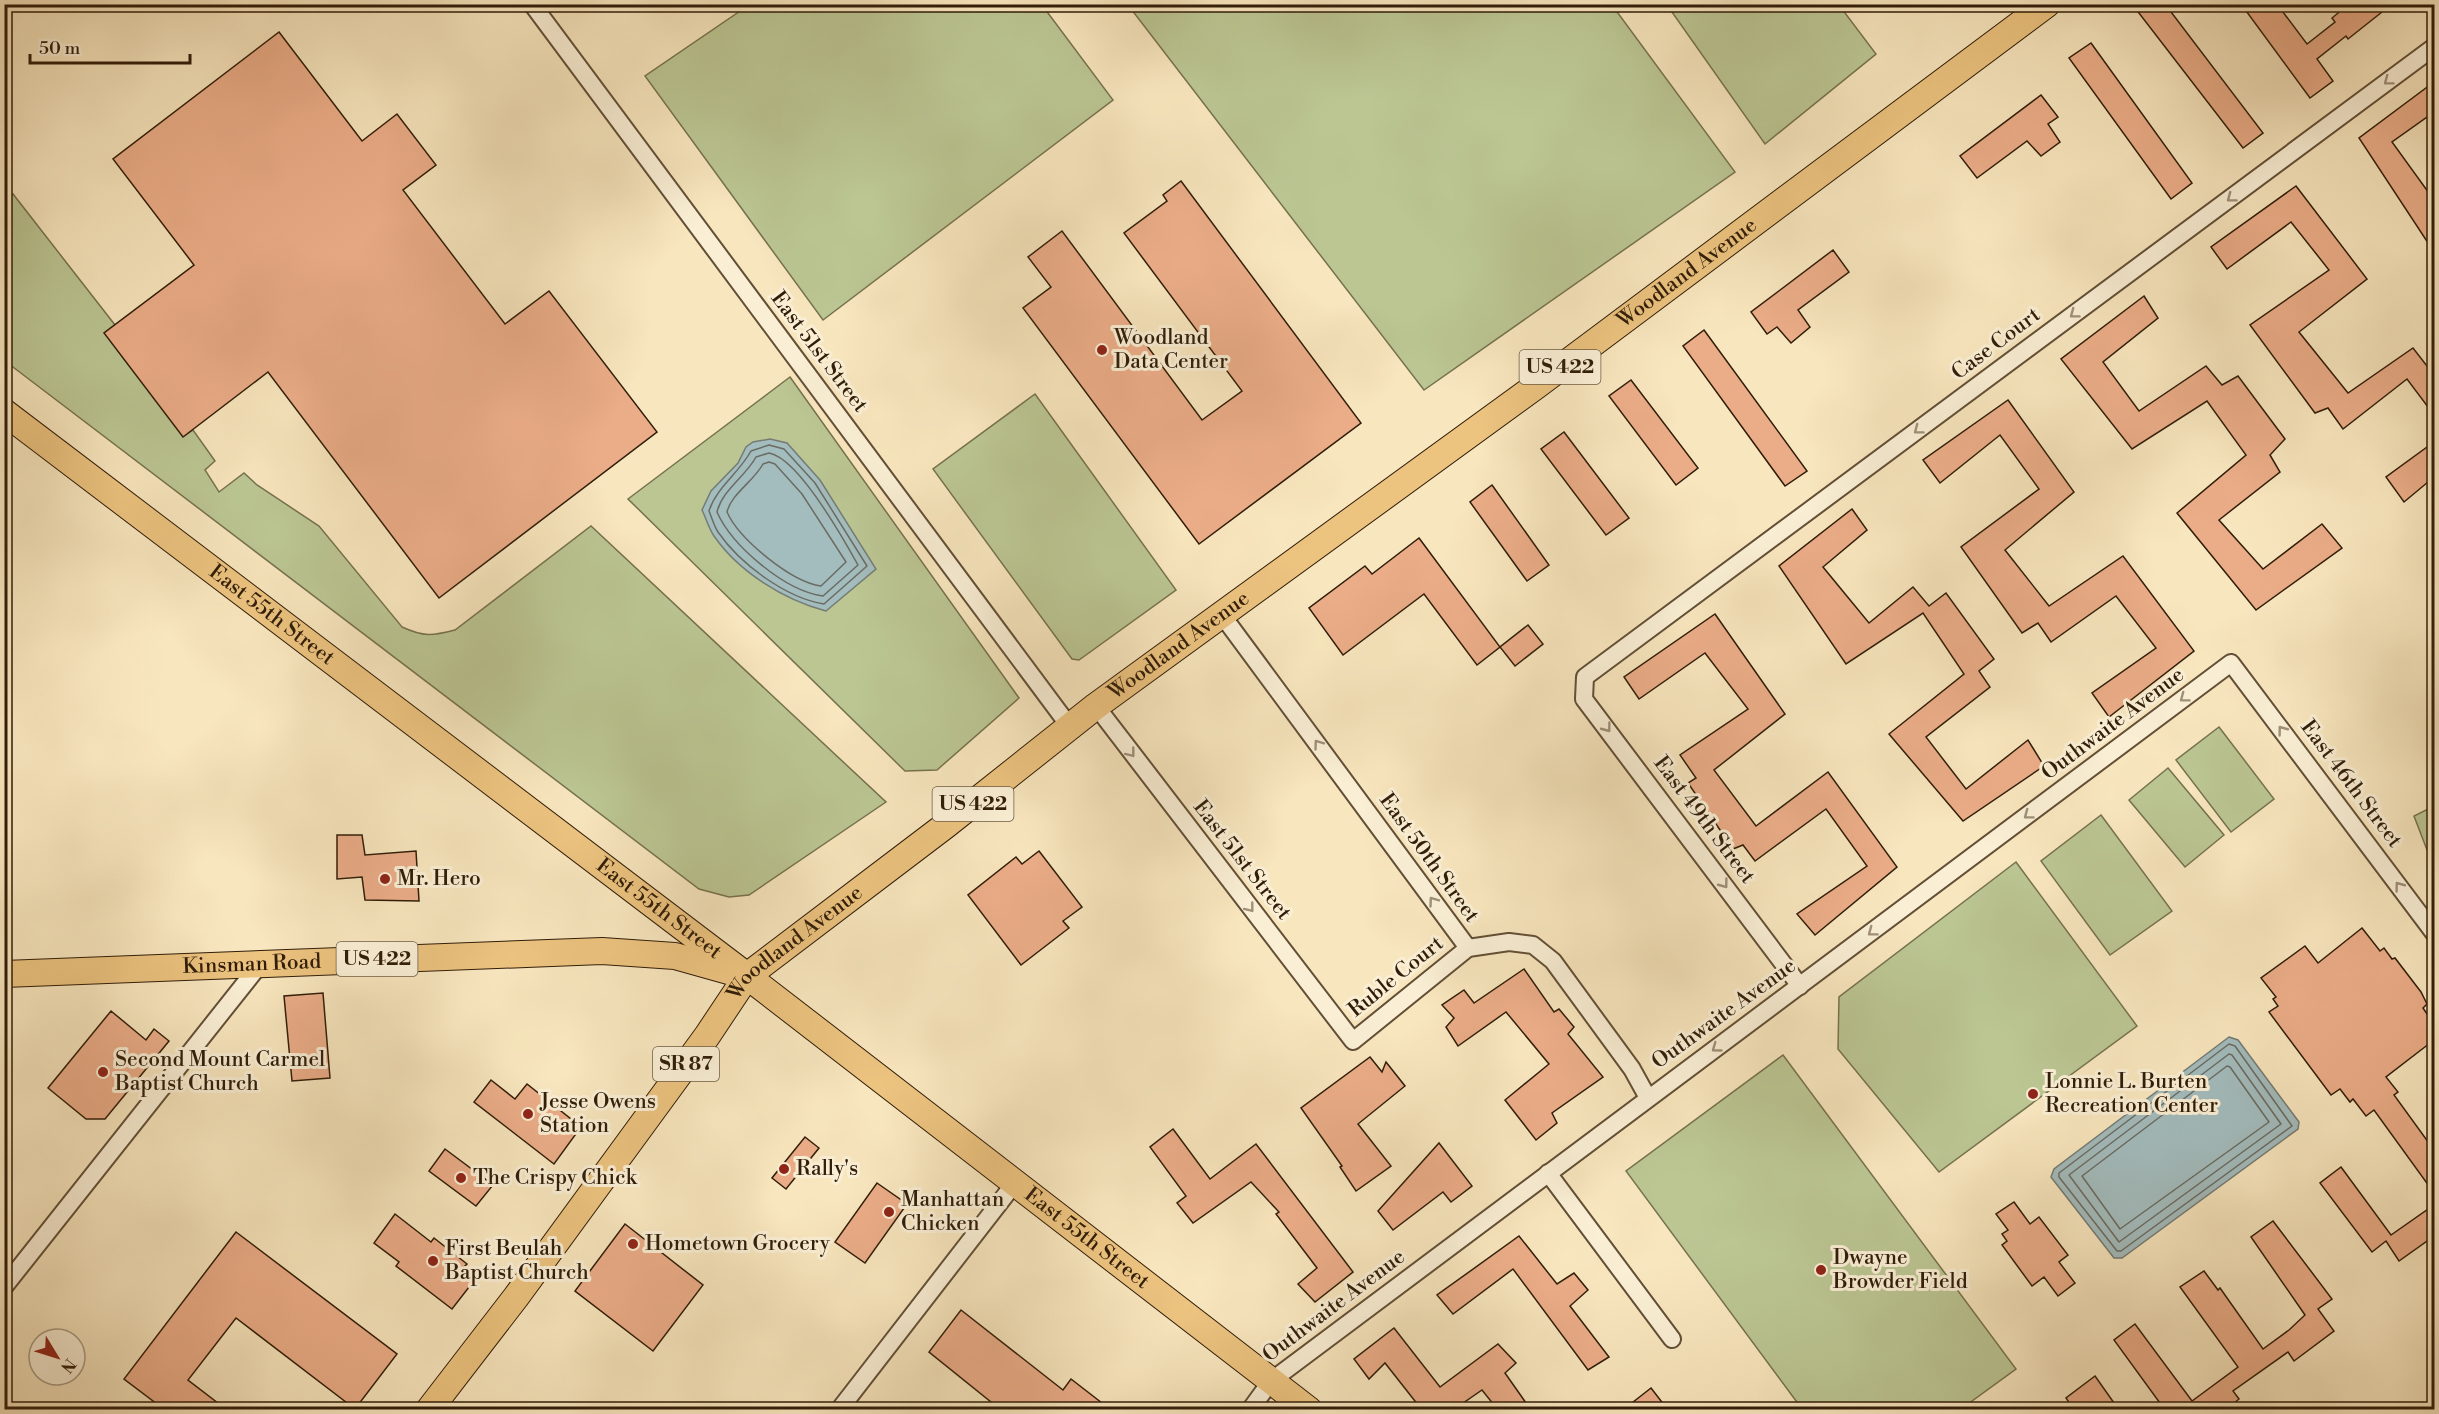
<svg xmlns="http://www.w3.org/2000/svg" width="2439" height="1414" viewBox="0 0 2439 1414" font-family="'Libre Bodoni',serif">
<rect width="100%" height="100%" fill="#f8e6be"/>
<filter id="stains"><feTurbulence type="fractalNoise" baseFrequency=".00333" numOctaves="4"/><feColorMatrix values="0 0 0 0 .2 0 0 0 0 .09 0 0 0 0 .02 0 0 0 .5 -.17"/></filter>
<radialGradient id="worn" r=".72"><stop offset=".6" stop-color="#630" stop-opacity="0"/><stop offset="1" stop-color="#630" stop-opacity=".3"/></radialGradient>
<!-- green -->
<g fill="#bbc693" stroke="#76724e" stroke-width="1.5">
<path d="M 1042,5 L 1113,100 L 823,320 L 645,76 L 749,5 Z"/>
<path d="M 1128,5 L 1612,5 L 1735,172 L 1424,390 Z"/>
<path d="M 1667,5 L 1839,5 L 1876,54 L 1765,144 Z"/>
<path d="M 4,193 L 7,196 L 13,194 L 115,325 L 105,333 L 183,436 L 193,430 L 215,461 L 205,470 L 219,492 L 244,473 L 257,485 L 319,526 L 402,627 C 424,637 432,636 455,630 L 591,526 L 886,802 L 749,895 L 729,897 L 699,889 L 5,361 Z"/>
<path d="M 790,377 L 1019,698 L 937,770 L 905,771 L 628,499 Z"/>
<path d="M 1035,394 L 1176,590 L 1079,660 L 1072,659 L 933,469 Z"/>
<path d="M 2219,727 L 2274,799 L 2231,832 L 2176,760 Z"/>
<path d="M 2168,768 L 2224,835 L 2185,867 L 2129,800 Z"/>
<path d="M 2434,806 L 2434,859 L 2427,850 L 2414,816 Z"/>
<path d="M 2101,815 L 2172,911 L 2110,955 L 2041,861 Z"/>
<path d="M 2016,862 L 2137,1026 L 1939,1172 L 1838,1049 L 1839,997 Z"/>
<path d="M 1783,1055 L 2016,1369 L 1961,1409 L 1802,1409 L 1626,1171 Z"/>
</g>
<!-- water -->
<g fill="#a3bcbd" stroke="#757c75" stroke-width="1.5">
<path d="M 770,439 L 787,443 L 820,480 L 876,569 L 826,611 C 784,600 739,572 714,536 C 709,529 706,518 702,510 L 711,491 L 738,463 L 746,447 L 753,442 Z"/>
<path d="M 2229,1037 L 2238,1040 L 2299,1122 L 2298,1129 L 2122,1258 L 2114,1258 L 2051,1177 L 2054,1169 Z"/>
</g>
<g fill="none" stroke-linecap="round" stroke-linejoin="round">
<!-- shore -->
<g stroke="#6a6c63" stroke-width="1.5">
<path d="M 769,445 L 784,449 L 815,483 L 867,566 L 824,604 C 786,598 740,564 718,532 C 714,526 712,518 709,511 C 716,488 739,473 751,451 Z"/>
<path d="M 769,453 C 798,458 843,538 858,565 L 823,596 C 785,591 732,546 717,512 C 722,490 746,476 756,457 Z"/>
<path d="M 769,462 L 775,464 L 802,494 L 846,562 L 821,586 C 791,582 739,539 727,512 C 731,494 754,481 763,464 Z"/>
<path d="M 2229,1044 L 2235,1046 L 2292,1126 L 2121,1251 L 2117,1251 L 2059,1177 L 2059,1173 Z"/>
<path d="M 2229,1054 L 2232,1055 L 2281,1124 L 2119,1242 L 2069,1175 Z"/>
<path d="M 2227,1066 L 2230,1067 L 2269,1122 L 2120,1229 L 2082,1176 Z"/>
</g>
</g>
<!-- building -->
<g fill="#ebad88" stroke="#301d09" stroke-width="1.5">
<path d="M 2132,4 L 2165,4 L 2263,133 L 2243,148 Z"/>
<path d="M 2241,4 L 2277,4 L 2307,44 L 2335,22 L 2332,18 L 2349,4 L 2392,4 L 2348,39 L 2346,36 L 2317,59 L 2333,81 L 2310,98 Z"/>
<path d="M 279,32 L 362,141 L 397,114 L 436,165 L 403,190 L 505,324 L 549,291 L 657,432 L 439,598 L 268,372 L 183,437 L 104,333 L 194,265 L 113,159 Z"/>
<path d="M 2091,43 L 2192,183 L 2171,199 L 2069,58 Z"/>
<path d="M 2434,82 L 2434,112 L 2392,142 L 2434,200 L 2434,252 L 2359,138 Z"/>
<path d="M 2041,95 L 2058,117 L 2048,124 L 2060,142 L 2041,156 L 2027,141 L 1977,178 L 1960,156 Z"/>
<path d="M 1181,181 L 1361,423 L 1199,544 L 1023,308 L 1051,287 L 1028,257 L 1062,231 L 1202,420 L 1242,391 L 1124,233 L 1167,201 L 1163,195 Z"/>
<path d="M 2296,186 L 2367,279 L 2299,332 L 2348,393 L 2413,348 L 2434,375 L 2434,415 L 2407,379 L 2343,429 L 2328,408 L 2315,413 L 2250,325 L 2329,270 L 2291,222 L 2227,269 L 2211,247 Z"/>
<path d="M 1833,250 L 1849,272 L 1798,310 L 1810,327 L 1791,343 L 1777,327 L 1767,334 L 1751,312 Z"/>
<path d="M 2144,296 L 2158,318 L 2103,362 L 2139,411 L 2206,366 L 2222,385 L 2238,376 L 2285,439 L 2270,455 L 2280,472 L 2219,520 L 2263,569 L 2322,524 L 2342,548 L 2256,610 L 2177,513 L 2246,455 L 2207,401 L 2132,449 L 2061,359 Z"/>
<path d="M 1704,330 L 1807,471 L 1785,486 L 1683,346 Z"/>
<path d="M 1631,380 L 1698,468 L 1676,485 L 1609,396 Z"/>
<path d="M 2008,400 L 2074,492 L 2005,550 L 2049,606 L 2123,556 L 2194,651 L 2109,717 L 2092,693 L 2156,648 L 2116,596 L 2051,642 L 2038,623 L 2022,633 L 1961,547 L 2039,489 L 2000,435 L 1940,483 L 1923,460 Z"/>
<path d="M 1564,432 L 1629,518 L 1606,535 L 1541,449 Z"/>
<path d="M 2434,442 L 2434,477 L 2404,502 L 2386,477 Z"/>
<path d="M 1492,485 L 1549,565 L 1527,581 L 1470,502 Z"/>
<path d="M 1852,509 L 1867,530 L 1823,567 L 1869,623 L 1913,587 L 1929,606 L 1946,593 L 1994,659 L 1979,671 L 1990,687 L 1926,737 L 1966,789 L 2028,740 L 2044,766 L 1963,821 L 1889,734 L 1964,674 L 1923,613 L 1846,664 L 1779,566 Z"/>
<path d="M 1419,538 L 1500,647 L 1477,665 L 1424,594 L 1343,655 L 1309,608 L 1365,566 L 1372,574 Z"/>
<path d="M 1715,614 L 1785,714 L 1714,770 L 1756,826 L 1828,772 L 1897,867 L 1815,935 L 1797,914 L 1867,866 L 1826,809 L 1755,861 L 1743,845 L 1733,849 L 1688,783 L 1696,778 L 1680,755 L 1748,709 L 1705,653 L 1639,699 L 1624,677 Z"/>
<path d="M 1528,625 L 1543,644 L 1515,666 L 1500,647 Z"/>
<path d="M 337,835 L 362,835 L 365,855 L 416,851 L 419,901 L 365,900 L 362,877 L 337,879 Z"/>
<path d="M 1039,851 L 1082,907 L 1063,921 L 1069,928 L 1021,965 L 968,895 L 1016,857 L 1022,864 Z"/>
<path d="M 2362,928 L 2380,951 L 2384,948 L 2392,959 L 2395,958 L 2421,992 L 2427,1004 L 2423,1008 L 2434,1024 L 2434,1040 L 2386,1077 L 2398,1092 L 2394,1095 L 2434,1150 L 2434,1193 L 2374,1110 L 2366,1116 L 2353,1099 L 2350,1102 L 2340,1089 L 2331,1095 L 2269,1012 L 2278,1006 L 2273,999 L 2276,997 L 2261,978 L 2305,946 L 2318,963 Z"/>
<path d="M 1524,969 L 1554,1012 L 1559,1009 L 1574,1027 L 1568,1034 L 1603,1077 L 1552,1113 L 1557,1123 L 1536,1140 L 1505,1100 L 1549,1064 L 1506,1012 L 1458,1046 L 1446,1027 L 1454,1018 L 1442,1005 L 1464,990 L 1474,1003 Z"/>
<path d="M 323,993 L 330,1078 L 292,1081 L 284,996 Z"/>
<path d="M 111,1011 L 146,1040 L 154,1029 L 169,1041 L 105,1119 L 86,1119 L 48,1088 Z"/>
<path d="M 1370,1057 L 1382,1072 L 1386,1062 L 1405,1086 L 1358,1124 L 1391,1166 L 1356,1191 L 1340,1167 L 1342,1166 L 1301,1108 Z"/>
<path d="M 491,1080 L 515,1099 L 527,1084 L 581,1127 L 554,1164 L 474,1102 Z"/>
<path d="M 1173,1129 L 1210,1179 L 1256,1144 L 1353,1272 L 1315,1302 L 1298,1284 L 1317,1268 L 1276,1214 L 1279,1212 L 1251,1182 L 1193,1223 L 1177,1203 L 1186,1196 L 1150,1147 Z"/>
<path d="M 805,1137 L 819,1148 L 786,1189 L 772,1178 Z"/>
<path d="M 1439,1143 L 1472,1186 L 1451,1202 L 1443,1192 L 1393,1230 L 1378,1211 Z"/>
<path d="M 445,1149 L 493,1185 L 476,1206 L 429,1171 Z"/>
<path d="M 2341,1167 L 2391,1235 L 2434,1205 L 2434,1236 L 2399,1261 L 2386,1241 L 2372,1252 L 2320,1183 Z"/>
<path d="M 877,1183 L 907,1204 L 865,1263 L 835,1242 Z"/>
<path d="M 2014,1202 L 2030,1224 L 2039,1217 L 2068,1255 L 2059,1262 L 2075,1283 L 2058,1296 L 2044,1277 L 2032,1286 L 2002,1245 L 2007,1241 L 2002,1234 L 2008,1230 L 1996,1214 Z"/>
<path d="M 395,1214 L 431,1242 L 434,1238 L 467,1264 L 464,1267 L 472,1273 L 468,1279 L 473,1282 L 452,1309 L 396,1266 L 399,1262 L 374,1243 Z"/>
<path d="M 2273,1221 L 2332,1299 L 2318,1309 L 2334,1331 L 2294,1361 L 2288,1352 L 2233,1391 L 2239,1399 L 2226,1410 L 2165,1410 L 2114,1340 L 2135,1324 L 2192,1401 L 2238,1367 L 2180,1287 L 2204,1271 L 2218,1290 L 2220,1288 L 2263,1349 L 2289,1330 L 2305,1315 L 2251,1237 Z"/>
<path d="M 625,1224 L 703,1285 L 653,1351 L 575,1291 Z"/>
<path d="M 236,1232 L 397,1354 L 355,1409 L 236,1318 L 188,1380 L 227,1410 L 165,1410 L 124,1379 Z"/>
<path d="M 1519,1236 L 1557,1284 L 1574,1273 L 1588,1290 L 1570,1306 L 1609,1357 L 1588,1370 L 1513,1269 L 1453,1314 L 1437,1295 Z"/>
<path d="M 961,1310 L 1063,1390 L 1071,1379 L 1111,1410 L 1001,1410 L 929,1352 Z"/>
<path d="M 1394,1328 L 1440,1387 L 1498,1344 L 1516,1363 L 1505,1373 L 1531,1410 L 1498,1410 L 1482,1390 L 1453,1410 L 1422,1410 L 1385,1363 L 1369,1379 L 1354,1359 Z"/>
<path d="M 2095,1376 L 2119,1410 L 2074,1410 L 2066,1398 Z"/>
<path d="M 1651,1388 L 1668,1410 L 1623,1410 Z"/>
</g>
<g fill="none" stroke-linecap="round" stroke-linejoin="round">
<!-- minor casing -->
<g stroke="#624f36" stroke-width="20">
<g id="minor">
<path d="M 532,4 L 1070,727"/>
<path d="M 1222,615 L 1468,948"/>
<path d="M 1096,706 L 1353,1041 L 1468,948 L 1509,942 L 1533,945 L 1553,961 L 1632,1069 L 1648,1098"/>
<path d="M 1800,986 L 1584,699 L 1585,677 L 2434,47"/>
<path d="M 1548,1173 L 1672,1339"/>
<path d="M 4,1287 L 261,963"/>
<path d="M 839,1410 L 1014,1184"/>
<path d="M 1250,1410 L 1271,1381 L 2231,663 L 2434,933"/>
</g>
</g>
<!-- primary casing -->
<g stroke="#301d09" stroke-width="28">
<g id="primary">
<path id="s1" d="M 4,412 L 747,976 L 1309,1410"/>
<path id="s2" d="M 4,974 L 602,951 L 675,956 L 732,972"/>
<path id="s3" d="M 429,1410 L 516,1297 L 707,1036 L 747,976 L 946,825 L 1096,706 L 1536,386 L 2047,4"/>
</g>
</g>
<!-- minor -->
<use href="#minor" stroke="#faefd5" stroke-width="16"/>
<!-- primary -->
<use href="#primary" stroke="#ecc37f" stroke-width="26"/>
</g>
<!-- one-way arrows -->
<defs><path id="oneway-chevron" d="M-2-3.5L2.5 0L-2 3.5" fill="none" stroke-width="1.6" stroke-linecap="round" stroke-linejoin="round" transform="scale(1.5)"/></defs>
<g stroke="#9f9079">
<use href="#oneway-chevron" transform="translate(2388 81) rotate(143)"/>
<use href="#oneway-chevron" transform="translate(2231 198) rotate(143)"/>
<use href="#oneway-chevron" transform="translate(2074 314) rotate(143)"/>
<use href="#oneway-chevron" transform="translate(1918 430) rotate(143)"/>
<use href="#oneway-chevron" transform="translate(2184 698) rotate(143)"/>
<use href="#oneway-chevron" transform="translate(1607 728) rotate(53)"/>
<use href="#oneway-chevron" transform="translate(2282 730) rotate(-127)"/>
<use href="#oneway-chevron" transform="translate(1318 744) rotate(-126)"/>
<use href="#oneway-chevron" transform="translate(1131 753) rotate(52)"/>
<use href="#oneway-chevron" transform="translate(2028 815) rotate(143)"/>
<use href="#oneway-chevron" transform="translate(1724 884) rotate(53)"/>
<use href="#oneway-chevron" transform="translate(2399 886) rotate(-127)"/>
<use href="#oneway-chevron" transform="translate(1433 901) rotate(-126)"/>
<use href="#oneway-chevron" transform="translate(1250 908) rotate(52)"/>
<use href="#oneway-chevron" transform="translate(1872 932) rotate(143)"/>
<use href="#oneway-chevron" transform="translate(1716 1048) rotate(144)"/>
</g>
<!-- markers -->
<g fill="#8f2418" stroke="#faefd5" stroke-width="2">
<circle cx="1102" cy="350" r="6"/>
<circle cx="385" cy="879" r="6"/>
<circle cx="103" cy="1072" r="6"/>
<circle cx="2033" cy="1094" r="6"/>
<circle cx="528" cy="1114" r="6"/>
<circle cx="784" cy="1169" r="6"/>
<circle cx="461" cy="1178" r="6"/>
<circle cx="889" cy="1212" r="6"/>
<circle cx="633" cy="1244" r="6"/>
<circle cx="433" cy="1261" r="6"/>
<circle cx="1821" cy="1270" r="6"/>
</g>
<g text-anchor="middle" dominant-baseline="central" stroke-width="6" stroke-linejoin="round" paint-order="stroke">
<!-- shield labels -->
<g fill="#faefd5" stroke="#6d5c46" stroke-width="1.5">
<rect x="1519.5" y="350" width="81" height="34" rx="4.5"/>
<rect x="932.5" y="787" width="81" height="34" rx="4.5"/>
<rect x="336.5" y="942" width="81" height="34" rx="4.5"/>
<rect x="653" y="1047" width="66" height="34" rx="4.5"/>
</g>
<g font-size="20" font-weight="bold" fill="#301d09">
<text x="1560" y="367">US 422</text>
<text x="973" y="804">US 422</text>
<text x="377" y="959">US 422</text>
<text x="686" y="1064">SR 87</text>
</g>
<!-- street labels -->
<g font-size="21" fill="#301d09" stroke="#faefd5">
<text stroke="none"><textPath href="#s3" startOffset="1712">Woodland Avenue</textPath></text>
<text transform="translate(1996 344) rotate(-37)">Case Court</text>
<text transform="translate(819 352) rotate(53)">East 51st Street</text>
<text stroke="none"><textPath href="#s1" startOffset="336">East 55th Street</textPath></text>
<text stroke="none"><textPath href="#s3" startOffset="1082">Woodland Avenue</textPath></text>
<text transform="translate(2113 724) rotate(-37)">Outhwaite Avenue</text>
<text transform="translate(2351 784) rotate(53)">East 46th Street</text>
<text transform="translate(1704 820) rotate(53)">East 49th Street</text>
<text transform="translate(1429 858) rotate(54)">East 50th Street</text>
<text transform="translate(1242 860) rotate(52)">East 51st Street</text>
<text stroke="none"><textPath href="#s1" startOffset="822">East 55th Street</textPath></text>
<text stroke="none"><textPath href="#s3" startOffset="596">Woodland Avenue</textPath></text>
<text stroke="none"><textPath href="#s2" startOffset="248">Kinsman Road</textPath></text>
<text transform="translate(1396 977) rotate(-39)">Ruble Court</text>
<text transform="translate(1724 1014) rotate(-36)">Outhwaite Avenue</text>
<text stroke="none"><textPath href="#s1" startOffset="1362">East 55th Street</textPath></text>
<text transform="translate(1334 1306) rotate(-37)">Outhwaite Avenue</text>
</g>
<!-- poi labels -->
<g font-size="21" fill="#301d09" stroke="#faefd5" text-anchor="start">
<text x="1114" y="338">Woodland<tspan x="1114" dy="24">Data Center</tspan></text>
<text x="397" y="879">Mr. Hero</text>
<text x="115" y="1060">Second Mount Carmel<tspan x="115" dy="24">Baptist Church</tspan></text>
<text x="2045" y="1082">Lonnie L. Burten<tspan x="2045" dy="24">Recreation Center</tspan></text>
<text x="540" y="1102">Jesse Owens<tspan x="540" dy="24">Station</tspan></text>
<text x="796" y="1169">Rally's</text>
<text x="473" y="1178">The Crispy Chick</text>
<text x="901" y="1200">Manhattan<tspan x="901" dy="24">Chicken</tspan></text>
<text x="645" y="1244">Hometown Grocery</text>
<text x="445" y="1249">First Beulah<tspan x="445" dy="24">Baptist Church</tspan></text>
<text x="1833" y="1258">Dwayne<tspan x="1833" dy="24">Browder Field</tspan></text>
</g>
</g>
<!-- margin -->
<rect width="2439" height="1414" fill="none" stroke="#f8e6be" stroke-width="24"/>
<rect x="6" y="6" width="2427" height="1402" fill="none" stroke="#301d09" stroke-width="3"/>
<rect x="12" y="12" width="2415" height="1390" fill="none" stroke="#301d09" stroke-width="1.5"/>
<!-- north arrow -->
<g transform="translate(57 1357) rotate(128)"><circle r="28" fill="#faefd5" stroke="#a99b83" stroke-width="1.5"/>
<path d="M0-4.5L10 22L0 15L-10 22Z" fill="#8f2418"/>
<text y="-9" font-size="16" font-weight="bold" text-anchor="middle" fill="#301d09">N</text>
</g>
<!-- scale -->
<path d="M30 54v9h160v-9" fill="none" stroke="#301d09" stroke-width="3"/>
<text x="39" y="54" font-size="18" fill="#301d09" stroke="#faefd5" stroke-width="4.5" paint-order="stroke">50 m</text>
<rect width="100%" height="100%" filter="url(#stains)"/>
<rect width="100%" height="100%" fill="url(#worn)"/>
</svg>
